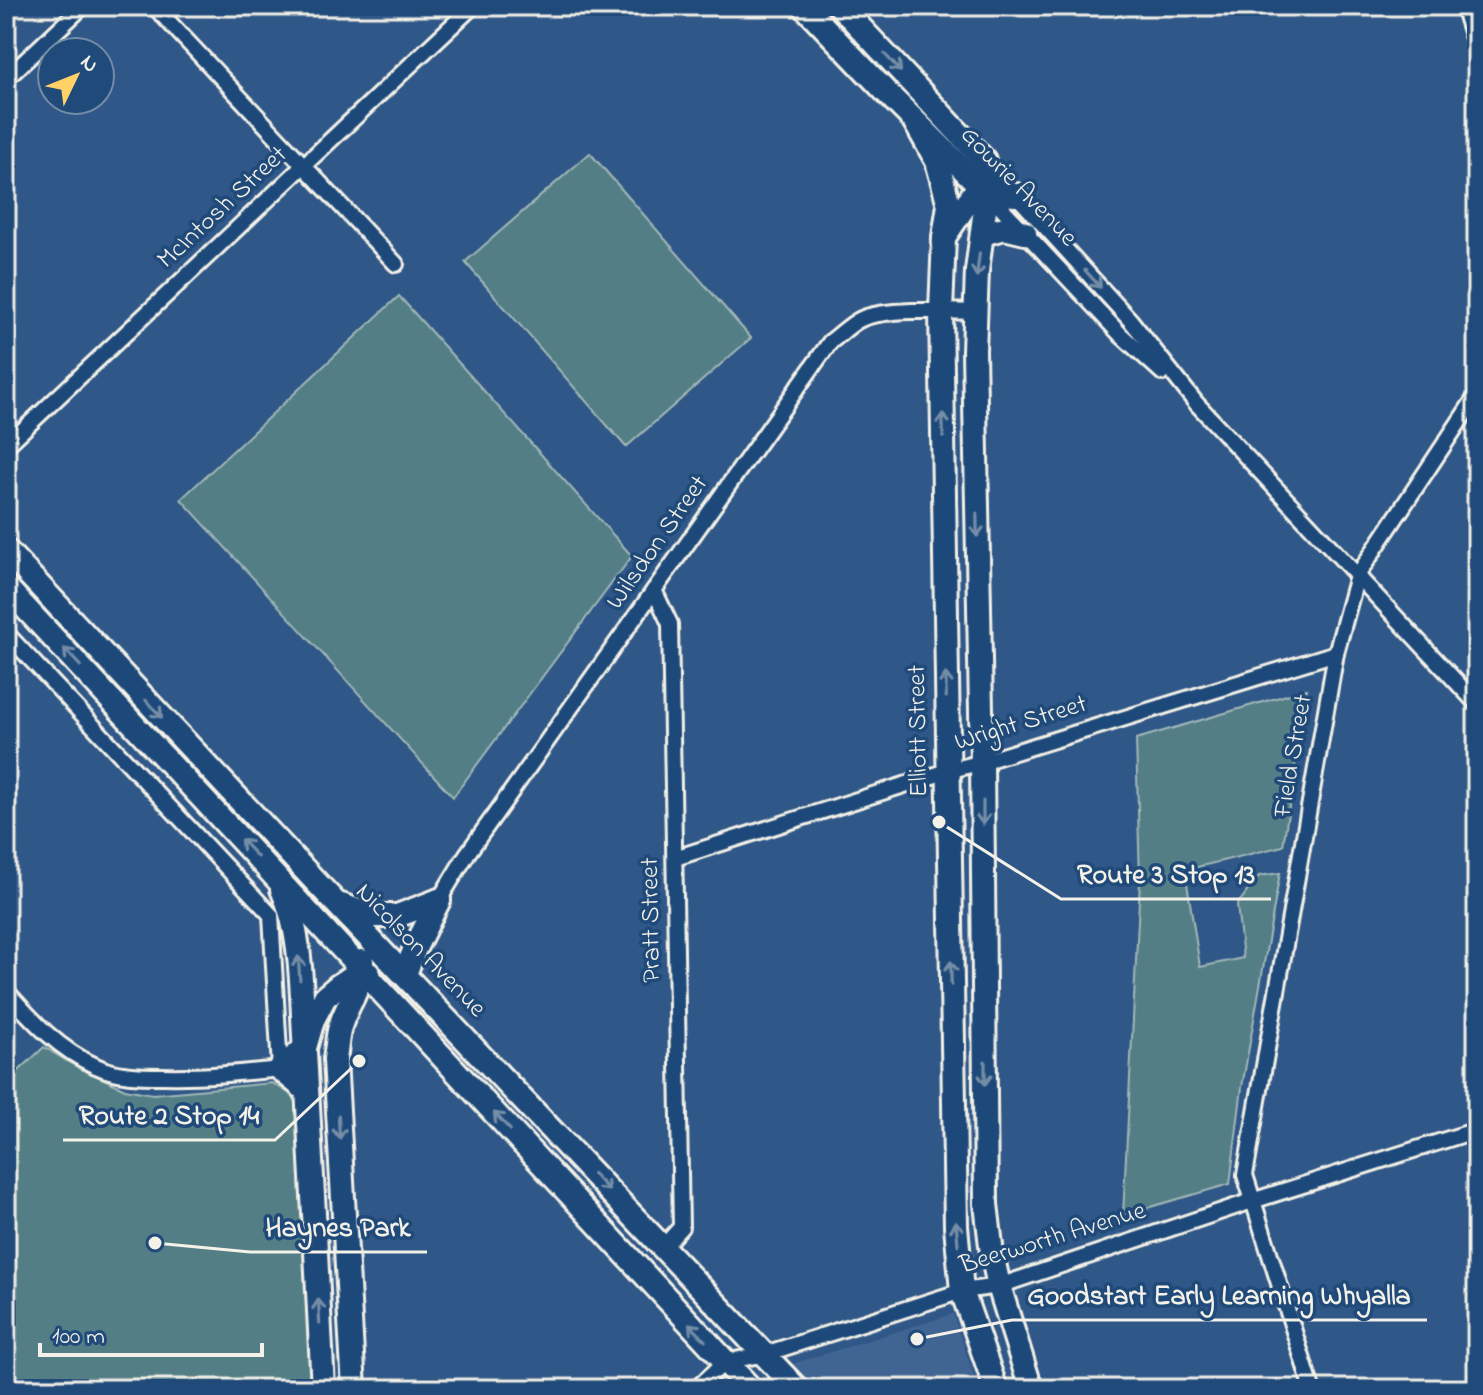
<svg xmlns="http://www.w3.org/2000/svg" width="1483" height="1395" viewBox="0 0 1483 1395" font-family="'Indie Flower',sans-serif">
<rect width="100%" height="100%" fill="#2f5787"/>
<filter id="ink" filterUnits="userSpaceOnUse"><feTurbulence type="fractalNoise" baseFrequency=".0125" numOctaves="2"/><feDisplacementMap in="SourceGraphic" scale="16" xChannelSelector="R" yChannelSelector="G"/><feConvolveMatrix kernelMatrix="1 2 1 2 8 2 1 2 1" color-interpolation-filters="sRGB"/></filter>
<g filter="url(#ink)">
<!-- built -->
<path fill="#406593" d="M 953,1314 L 978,1389 L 816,1389 L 792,1364 Z"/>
<!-- green -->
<g fill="#527e86" stroke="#a3b8b7" stroke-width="2">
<path d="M 590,153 L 751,338 L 626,447 L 465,262 Z"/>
<path d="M 399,296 L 632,556 L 453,797 L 181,499 Z"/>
<path d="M 1307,689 L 1283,846 L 1185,870 L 1200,967 L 1243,958 L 1237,905 L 1259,876 L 1280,873 L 1242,1087 L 1230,1184 L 1123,1215 L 1140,881 L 1136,739 Z"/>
<path d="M 44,1047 L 72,1064 L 125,1089 L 153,1094 L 272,1083 L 297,1098 L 313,1389 L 6,1389 L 6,1083 Z"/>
</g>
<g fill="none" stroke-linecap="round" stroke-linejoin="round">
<!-- street casing -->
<g stroke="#f4f1e8" stroke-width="20">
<g id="street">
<path d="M 154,6 L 396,264"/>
<path d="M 1463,6 L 1477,51"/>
<path d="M 6,79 L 83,6"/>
<path d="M 984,160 L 1131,321 L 1196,403 L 1477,704"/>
<path d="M 988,193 L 1121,335 L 1163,373"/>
<path d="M 6,446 L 473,6"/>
<path d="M 654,590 L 670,624 L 681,1227 L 663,1247"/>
<path d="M 6,633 L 271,915 L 280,1069 C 241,1073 203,1077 163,1076 C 140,1076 117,1076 96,1066 C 59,1050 32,1020 6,991"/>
<path d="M 675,858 L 948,771 L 982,762 L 1336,653"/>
<path d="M 439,900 L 467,854 L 830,342 C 840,335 850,324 861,319 C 886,308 946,311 975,312"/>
<path d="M 696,1389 L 725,1362 L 765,1354 L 962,1291 L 999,1286 L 1252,1201 L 1477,1130"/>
<path d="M 1312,1389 L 1245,1175 L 1336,653 L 1357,576 L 1477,395"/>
</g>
</g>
<!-- secondary casing -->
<g stroke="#f4f1e8" stroke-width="28">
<g id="secondary">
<path d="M 804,6 L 887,93 L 987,193"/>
<path d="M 840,6 L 984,160 L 987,193 L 977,271 L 974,351 L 982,762 L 986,1204 L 992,1254 L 999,1286 L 1031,1389"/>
<path d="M 915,122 L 937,161 L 949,205 L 944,237 L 941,311 L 956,1226 L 962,1291 L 996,1389"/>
<path d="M 947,233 L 973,194 L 987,193 L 1016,195"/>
<path d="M 983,234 L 1004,228 L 1025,233"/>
<path d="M 6,550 L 316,882 L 797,1389"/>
<path d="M 6,587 L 751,1389"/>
<path d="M 282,889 C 304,937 301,1000 305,1052 C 312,1164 317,1277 323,1389"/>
<path d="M 341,905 L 373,916 L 397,916 L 439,900"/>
<path d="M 405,974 L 415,948 L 439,900"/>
<path d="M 307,1091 L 280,1069 L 305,1048 L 313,1020 L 325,997 L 338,986 L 362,970 L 368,973"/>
<path d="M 354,1389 L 335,1059 C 337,1048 337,1037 340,1027 C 347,1003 362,989 362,961"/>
</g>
</g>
<!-- street -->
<use href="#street" stroke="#1f4a7a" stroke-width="14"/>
<!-- secondary -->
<use href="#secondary" stroke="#1f4a7a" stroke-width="22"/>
</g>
<!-- one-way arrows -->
<defs><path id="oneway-shaft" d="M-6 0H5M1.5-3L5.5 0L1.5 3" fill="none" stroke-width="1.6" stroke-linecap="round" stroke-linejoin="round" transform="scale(2)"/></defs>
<g stroke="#748da6">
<use href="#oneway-shaft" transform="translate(893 63) rotate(47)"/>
<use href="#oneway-shaft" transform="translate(978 265) rotate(97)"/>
<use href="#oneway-shaft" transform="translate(1093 279) rotate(48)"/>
<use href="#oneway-shaft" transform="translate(943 425) rotate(-91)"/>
<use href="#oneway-shaft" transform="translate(977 525) rotate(89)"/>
<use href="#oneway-shaft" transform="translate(72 657) rotate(-133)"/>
<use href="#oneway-shaft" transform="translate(946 685) rotate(-91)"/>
<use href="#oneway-shaft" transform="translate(154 709) rotate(47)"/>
<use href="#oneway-shaft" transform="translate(983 813) rotate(90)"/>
<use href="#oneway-shaft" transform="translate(249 848) rotate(-133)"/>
<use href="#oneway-shaft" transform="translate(299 968) rotate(-94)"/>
<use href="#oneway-shaft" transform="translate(951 973) rotate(-91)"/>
<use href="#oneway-shaft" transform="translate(985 1073) rotate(90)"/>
<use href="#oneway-shaft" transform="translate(502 1121) rotate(-133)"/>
<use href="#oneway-shaft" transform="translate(339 1127) rotate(87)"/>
<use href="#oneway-shaft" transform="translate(601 1182) rotate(46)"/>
<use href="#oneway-shaft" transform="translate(957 1233) rotate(-95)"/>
<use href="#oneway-shaft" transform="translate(319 1311) rotate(-93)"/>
<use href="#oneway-shaft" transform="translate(697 1332) rotate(-133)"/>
</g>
</g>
<g text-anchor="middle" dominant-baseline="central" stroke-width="7" stroke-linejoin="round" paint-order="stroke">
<!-- street labels -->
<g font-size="26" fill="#f4f1e8" stroke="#1f4a7a">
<text transform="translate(1018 187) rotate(46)">Gowrie Avenue</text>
<text transform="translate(223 208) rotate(-43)">McIntosh Street</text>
<text transform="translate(658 543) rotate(-55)">Wilsdon Street</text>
<text transform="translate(1021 724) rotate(-17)">Wright Street</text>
<text transform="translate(919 731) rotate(-91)">Elliott Street</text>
<text transform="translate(1294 756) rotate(-80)">Field Street</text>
<text transform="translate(652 920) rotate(-91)">Pratt Street</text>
<text transform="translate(420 951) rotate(46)">Nicolson Avenue</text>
<text transform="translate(1053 1239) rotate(-17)">Beerworth Avenue</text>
</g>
</g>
<!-- callouts -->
<path fill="none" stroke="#f4f1e8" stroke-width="3" d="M939 822L1061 899H1271M359 1061L275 1140H63M155 1243L250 1252H427M917 1339L1012 1320H1427"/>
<g fill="#f4f1e8" stroke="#1f4a7a" stroke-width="3">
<circle cx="939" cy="822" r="8"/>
<circle cx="359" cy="1061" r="8"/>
<circle cx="155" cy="1243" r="8"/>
<circle cx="917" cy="1339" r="8"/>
</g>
<g font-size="28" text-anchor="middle" font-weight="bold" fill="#f4f1e8" stroke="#1f4a7a" stroke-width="7" stroke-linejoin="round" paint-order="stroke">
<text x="1166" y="883">Route 3 Stop 13</text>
<text x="169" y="1124">Route 2 Stop 14</text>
<text x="338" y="1236">Haynes Park</text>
<text x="1219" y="1304">Goodstart Early Learning Whyalla</text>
</g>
<!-- margin -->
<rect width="1483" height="1395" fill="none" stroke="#1f4a7a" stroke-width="32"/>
<rect x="16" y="16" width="1451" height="1363" fill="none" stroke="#f4f1e8" stroke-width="3" filter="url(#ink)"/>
<!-- north arrow -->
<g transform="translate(76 76) rotate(47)"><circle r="38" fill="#1f4a7a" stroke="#748da6" stroke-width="2"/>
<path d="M0-6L14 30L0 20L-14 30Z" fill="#ffd166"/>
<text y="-12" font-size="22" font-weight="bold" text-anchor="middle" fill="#f4f1e8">N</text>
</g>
<!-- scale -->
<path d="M40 1343v12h222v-12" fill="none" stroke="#f4f1e8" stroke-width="4"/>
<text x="52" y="1343" font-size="24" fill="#f4f1e8" stroke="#1f4a7a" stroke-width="6" paint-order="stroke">100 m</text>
</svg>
